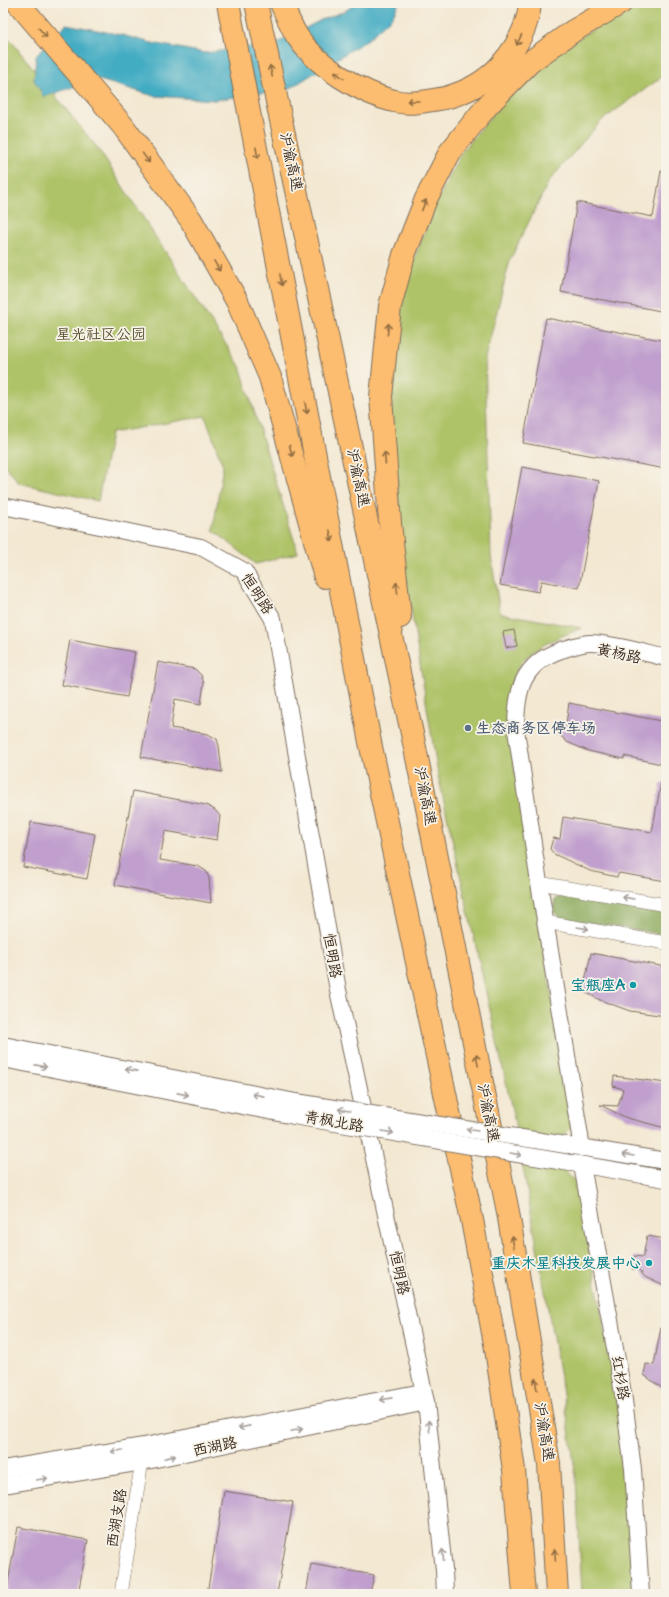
<svg xmlns="http://www.w3.org/2000/svg" width="669" height="1597" viewBox="0 0 669 1597" font-family="'Architects Daughter','LXGW WenKai TC',sans-serif">
<rect width="100%" height="100%" fill="#f7f3e8"/>
<filter id="ink" filterUnits="userSpaceOnUse"><feTurbulence type="fractalNoise" baseFrequency=".025" numOctaves="2"/><feDisplacementMap in="SourceGraphic" scale="8" xChannelSelector="R" yChannelSelector="G"/><feConvolveMatrix kernelMatrix="1 2 1 2 8 2 1 2 1" color-interpolation-filters="sRGB"/></filter>
<filter id="wash" filterUnits="userSpaceOnUse"><feTurbulence type="fractalNoise" baseFrequency=".012" numOctaves="4" result="noise"/><feDisplacementMap in="SourceGraphic" scale="16" xChannelSelector="R" yChannelSelector="G"/><feGaussianBlur stdDeviation="0.9" result="paint"/><feColorMatrix in="noise" values="0 0 0 0 0 0 0 0 0 0 0 0 0 0 0 0 0 1.4 0 .05"/><feComposite in="paint" operator="in"/></filter>
<g filter="url(#wash)">
<rect width="100%" height="100%" fill="#f3e8d2"/>
<!-- green -->
<g fill="#aec368" stroke="#747643">
<path d="M 641,3 L 666,3 L 666,74 L 601,121 L 549,181 L 510,260 L 485,358 L 491,556 L 500,613 L 582,628 C 518,653 506,664 509,735 L 573,1126 L 563,1136 L 567,1174 L 576,1182 L 617,1393 L 635,1594 L 582,1594 L 576,1477 L 568,1422 L 516,1128 L 438,775 L 403,560 L 390,398 L 400,310 L 415,257 L 436,203 L 461,153 L 496,110 L 537,68 L 580,37 L 633,6 Z"/>
<path d="M 3,31 L 99,150 L 240,366 L 298,553 L 256,564 L 213,530 L 223,466 L 205,416 L 111,433 L 98,501 L 19,483 L 3,463 Z"/>
</g>
<!-- forest -->
<path fill="#8aa95c" stroke="#626a3d" d="M 565,895 L 666,912 L 666,935 L 561,918 L 553,911 L 555,899 Z"/>
<!-- water -->
<path fill="#43acc3" stroke="#3f6b70" d="M 357,3 L 399,3 L 392,17 L 367,40 L 289,89 L 215,100 L 154,96 L 96,79 L 44,97 L 34,80 L 36,56 L 66,24 L 122,35 L 152,43 L 205,53 L 277,43 L 321,20 L 345,11 Z"/>
<g id="blocks">
<!-- building -->
<g fill="#c09ecd">
<path d="M 661,171 L 666,172 L 666,312 L 561,292 L 577,202 L 653,217 Z"/>
<path d="M 546,318 L 666,341 L 666,469 L 523,443 Z"/>
<path d="M 522,467 L 599,481 L 579,588 L 541,581 L 539,592 L 500,585 Z"/>
<path d="M 514,630 L 517,646 L 506,648 L 503,632 Z"/>
<path d="M 70,640 L 135,652 L 127,697 L 62,685 Z"/>
<path d="M 158,662 L 195,669 L 201,675 L 204,683 L 201,704 L 175,699 L 171,728 L 208,734 L 217,739 L 219,746 L 222,772 L 141,757 Z"/>
<path d="M 569,703 L 666,722 L 666,765 L 624,756 L 624,759 L 588,751 L 567,742 L 560,735 L 554,733 L 556,722 L 566,724 Z"/>
<path d="M 661,783 L 666,783 L 666,881 L 619,873 L 617,877 L 590,871 L 554,854 L 550,849 L 553,838 L 560,839 L 563,817 L 652,832 Z"/>
<path d="M 133,791 L 206,805 L 215,810 L 220,816 L 217,840 L 165,831 L 160,860 L 198,866 L 206,871 L 209,878 L 211,903 L 115,885 Z"/>
<path d="M 31,822 L 95,834 L 87,879 L 23,867 Z"/>
<path d="M 591,953 L 666,967 L 666,1016 L 630,1011 L 600,1000 L 583,991 Z"/>
<path d="M 614,1076 L 666,1083 L 666,1128 L 627,1118 L 600,1105 L 618,1106 L 623,1089 L 613,1086 Z"/>
<path d="M 647,1236 L 666,1239 L 666,1287 L 645,1277 L 639,1270 L 632,1269 L 634,1256 L 643,1257 Z"/>
<path d="M 661,1327 L 666,1327 L 666,1391 L 644,1375 L 646,1364 L 654,1365 Z"/>
<path d="M 224,1491 L 293,1502 L 277,1594 L 207,1594 Z"/>
<path d="M 18,1527 L 88,1540 L 78,1594 L 6,1594 Z"/>
<path d="M 311,1564 L 374,1575 L 370,1594 L 306,1594 Z"/>
</g>
</g>
</g>
<g filter="url(#ink)">
<use href="#blocks" fill-opacity="0" stroke="#7b6c5d" stroke-width="1"/>
<g fill="none" stroke-linecap="round" stroke-linejoin="round">
<!-- minor casing -->
<g stroke="#7b6c5d" stroke-width="14">
<g id="minor">
<path d="M 539,883 L 666,905"/>
<path d="M 545,922 L 666,943"/>
<path d="M 121,1594 L 143,1454"/>
</g>
</g>
<!-- tertiary casing -->
<g stroke="#7b6c5d" stroke-width="18">
<g id="tertiary">
<path d="M 3,506 L 201,547 L 244,571 L 273,619 L 338,990 L 426,1402 L 444,1570 L 445,1594"/>
<path d="M 3,1045 L 296,1102"/>
<path d="M 3,1059 L 294,1116"/>
<path d="M 573,1146 L 666,1161"/>
<path d="M 582,1148 L 539,883 L 516,730 C 516,692 521,664 561,650 C 571,647 581,643 591,643 C 611,643 645,653 666,658"/>
<path d="M 572,1163 L 666,1179"/>
<path d="M 582,1165 L 623,1393 L 633,1469 L 641,1594"/>
<path d="M 3,1469 L 144,1446 L 422,1392"/>
<path d="M 3,1485 L 142,1462 L 426,1402"/>
</g>
</g>
<!-- motorway casing -->
<g stroke="#7b6c5d" stroke-width="24">
<g id="motorway">
<path d="M 18,3 L 123,126 L 191,220 L 237,301 L 270,377 L 325,577"/>
<path d="M 228,3 L 370,742 L 472,1220 L 496,1349 L 514,1470 L 524,1594"/>
<path d="M 256,3 L 413,738 L 508,1212 L 549,1464 L 557,1594"/>
<path d="M 281,3 C 286,14 291,26 297,36 C 316,65 360,93 394,101 C 409,105 429,101 445,98 C 467,92 486,82 501,65 C 517,47 528,27 530,3"/>
<path d="M 400,617 L 390,523 L 381,397 L 390,306 L 404,255 L 426,199 L 450,152 L 487,106 L 530,62 L 573,31 L 621,3"/>
</g>
</g>
<!-- minor -->
<use href="#minor" stroke="#fff" stroke-width="13"/>
<!-- tertiary -->
<use href="#tertiary" stroke="#fff" stroke-width="16"/>
<!-- motorway -->
<use href="#motorway" stroke="#fcbd6f" stroke-width="22"/>
<!-- tertiary-bridge casing -->
<g stroke="#7b6c5d" stroke-width="18" stroke-linecap="butt">
<g id="tertiary-bridge">
<path d="M 296,1102 L 566,1145"/>
<path d="M 294,1116 L 570,1163"/>
</g>
</g>
<!-- tertiary-bridge -->
<use href="#tertiary-bridge" stroke="#fff" stroke-width="16"/>
</g>
<!-- one-way arrows -->
<defs><path id="oneway-shaft" d="M-6 0H5M1.5-3L5.5 0L1.5 3" fill="none" stroke-width="1.6" stroke-linecap="round" stroke-linejoin="round"/></defs>
<g stroke="#926c42">
<use href="#oneway-shaft" transform="translate(43 33) rotate(49)"/>
<use href="#oneway-shaft" transform="translate(519 40) rotate(115)"/>
<use href="#oneway-shaft" transform="translate(271 71) rotate(-102)"/>
<use href="#oneway-shaft" transform="translate(339 75) rotate(-142)"/>
<use href="#oneway-shaft" transform="translate(413 101) rotate(-180)"/>
<use href="#oneway-shaft" transform="translate(257 153) rotate(79)"/>
<use href="#oneway-shaft" transform="translate(146 158) rotate(54)"/>
<use href="#oneway-shaft" transform="translate(424 205) rotate(-68)"/>
<use href="#oneway-shaft" transform="translate(217 266) rotate(60)"/>
<use href="#oneway-shaft" transform="translate(281 280) rotate(79)"/>
<use href="#oneway-shaft" transform="translate(388 329) rotate(-84)"/>
<use href="#oneway-shaft" transform="translate(306 408) rotate(79)"/>
<use href="#oneway-shaft" transform="translate(291 451) rotate(75)"/>
<use href="#oneway-shaft" transform="translate(385 458) rotate(-94)"/>
<use href="#oneway-shaft" transform="translate(331 536) rotate(79)"/>
<use href="#oneway-shaft" transform="translate(397 588) rotate(-96)"/>
<use href="#oneway-shaft" transform="translate(477 1060) rotate(-101)"/>
<use href="#oneway-shaft" transform="translate(513 1242) rotate(-100)"/>
<use href="#oneway-shaft" transform="translate(536 1384) rotate(-99)"/>
<use href="#oneway-shaft" transform="translate(555 1555) rotate(-94)"/>
</g>
<g stroke="#a79f9a">
<use href="#oneway-shaft" transform="translate(628 898) rotate(-170)"/>
<use href="#oneway-shaft" transform="translate(583 928) rotate(10)"/>
<use href="#oneway-shaft" transform="translate(41 1066) rotate(11)"/>
<use href="#oneway-shaft" transform="translate(131 1070) rotate(-169)"/>
<use href="#oneway-shaft" transform="translate(183 1094) rotate(11)"/>
<use href="#oneway-shaft" transform="translate(258 1095) rotate(-169)"/>
<use href="#oneway-shaft" transform="translate(344 1110) rotate(-171)"/>
<use href="#oneway-shaft" transform="translate(472 1130) rotate(-171)"/>
<use href="#oneway-shaft" transform="translate(388 1132) rotate(10)"/>
<use href="#oneway-shaft" transform="translate(516 1154) rotate(10)"/>
<use href="#oneway-shaft" transform="translate(628 1155) rotate(-171)"/>
<use href="#oneway-shaft" transform="translate(386 1399) rotate(169)"/>
<use href="#oneway-shaft" transform="translate(429 1426) rotate(-96)"/>
<use href="#oneway-shaft" transform="translate(244 1427) rotate(169)"/>
<use href="#oneway-shaft" transform="translate(297 1430) rotate(-12)"/>
<use href="#oneway-shaft" transform="translate(117 1451) rotate(171)"/>
<use href="#oneway-shaft" transform="translate(170 1457) rotate(-12)"/>
<use href="#oneway-shaft" transform="translate(42 1479) rotate(-9)"/>
<use href="#oneway-shaft" transform="translate(443 1555) rotate(-96)"/>
</g>
</g>
<!-- markers -->
<circle fill="#5c6f8a" stroke="#f7f3e8" stroke-width="1.5" cx="468" cy="728" r="4"/>
<g fill="#0f9aa8" stroke="#f7f3e8" stroke-width="1.5">
<circle cx="633" cy="985" r="4"/>
<circle cx="649" cy="1263" r="4"/>
</g>
<g text-anchor="middle" dominant-baseline="central" stroke-width="3.5" stroke-linejoin="round" paint-order="stroke">
<!-- street labels -->
<g font-size="15" fill="#3b2a1e" stroke="#f7f3e8">
<text transform="translate(291 162) rotate(78)">沪渝高速</text>
<text transform="translate(358 478) rotate(78)">沪渝高速</text>
<text transform="translate(257 594) rotate(57)">恒明路</text>
<text transform="translate(619 654) rotate(12)">黄杨路</text>
<text transform="translate(425 796) rotate(79)">沪渝高速</text>
<text transform="translate(332 956) rotate(80)">恒明路</text>
<text transform="translate(488 1113) rotate(79)">沪渝高速</text>
<text transform="translate(334 1122) rotate(10)">青枫北路</text>
<text transform="translate(399 1273) rotate(78)">恒明路</text>
<text transform="translate(620 1378) rotate(80)">红杉路</text>
<text transform="translate(544 1432) rotate(81)">沪渝高速</text>
<text transform="translate(215 1447) rotate(-12)">西湖路</text>
<text transform="translate(117 1518) rotate(-81)">西湖支路</text>
</g>
<!-- park labels -->
<g font-size="15" fill="#585030" stroke="#f7f3e8">
<text x="101" y="334">星光社区公园</text>
</g>
<!-- service labels -->
<g font-size="15" font-weight="bold" fill="#4e5e75" stroke="#f7f3e8" text-anchor="start">
<text x="476" y="728">生态商务区停车场</text>
</g>
<!-- culture labels -->
<g font-size="15" font-weight="bold" fill="#0d838f" stroke="#f7f3e8" text-anchor="end">
<text x="625" y="985">宝瓶座A</text>
<text x="641" y="1263">重庆木星科技发展中心</text>
</g>
</g>
<!-- margin -->
<rect width="669" height="1597" fill="none" stroke="#f7f3e8" stroke-width="16"/>
</svg>
